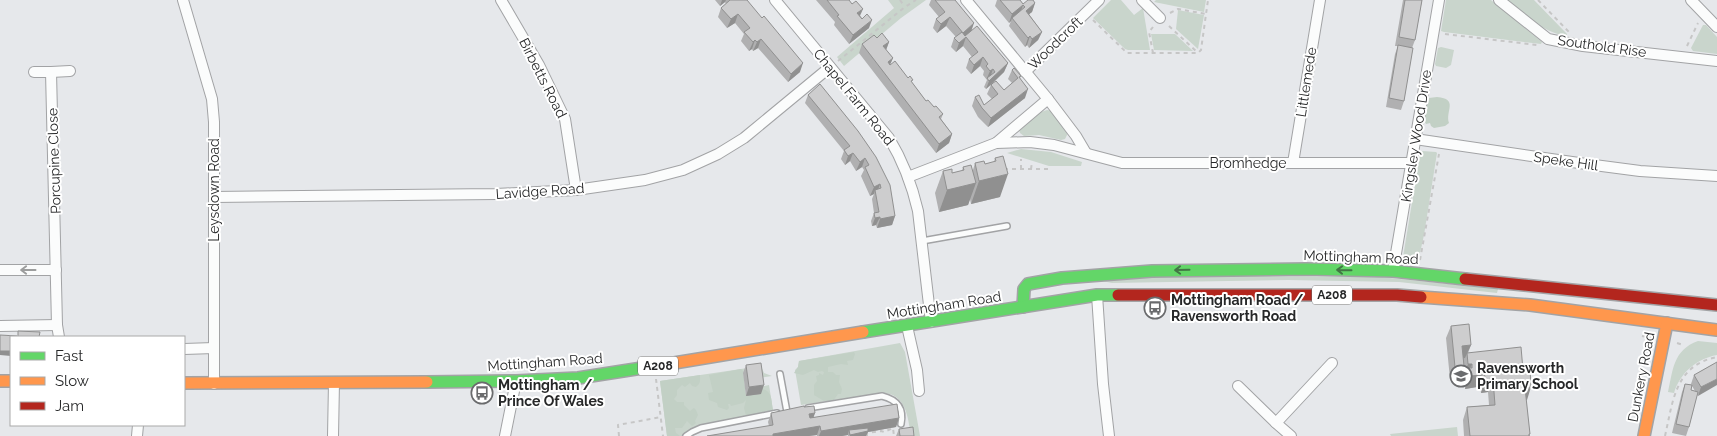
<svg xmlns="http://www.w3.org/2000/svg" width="1717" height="436" viewBox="0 0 1717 436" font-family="Raleway,sans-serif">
<rect width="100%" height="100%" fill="#e6e8eb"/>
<!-- green -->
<g fill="#c9d5cc">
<path d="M 888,0 L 926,0 L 901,18 L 844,66 L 837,57 L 894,8 Z"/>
<path d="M 1111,0 L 1121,0 L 1134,15 L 1143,8 L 1150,50 L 1128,50 L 1125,49 L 1093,18 Z"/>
<path d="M 1156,0 L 1206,0 L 1204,12 L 1154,2 Z"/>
<path d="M 1446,0 L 1491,0 L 1542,42 L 1541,44 L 1444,32 L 1441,31 Z"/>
<path d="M 1507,0 L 1534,0 L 1567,34 L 1566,36 C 1542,32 1526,15 1507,0 Z"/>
<path d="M 1178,10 L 1204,15 L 1198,49 L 1176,29 Z"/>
<path d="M 1703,25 L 1706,25 L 1717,37 L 1717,54 L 1693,51 L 1691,48 Z"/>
<path d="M 1151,34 L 1175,34 L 1193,51 L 1154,50 Z"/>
<path d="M 1441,47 L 1454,50 L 1451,65 L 1446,68 L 1436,66 L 1435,64 L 1438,48 Z"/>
<path d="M 1047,110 L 1053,111 L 1068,133 L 1065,139 L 1061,140 L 1039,135 L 1024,136 L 1020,133 L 1019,130 L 1021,127 L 1041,112 Z"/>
<path d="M 1021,149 L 1051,152 L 1082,162 L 1081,166 L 1049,166 L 1007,153 Z"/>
<path d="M 1422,151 L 1436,152 L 1437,153 L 1424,235 L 1418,262 L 1417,265 L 1411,265 L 1403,257 L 1420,154 Z"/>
<path d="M 1235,276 L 1380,277 L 1498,289 L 1497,293 L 1399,282 L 1288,280 L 1112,283 L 1102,281 L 1101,279 Z"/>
<path d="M 1698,341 L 1717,343 L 1717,355 C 1696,359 1680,373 1674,393 L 1668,392 C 1673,370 1673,350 1698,341 Z"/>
<path d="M 900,343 L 905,352 L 920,436 L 911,436 C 908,417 906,392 880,393 L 801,405 L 795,370 L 798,367 L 799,361 Z"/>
<path d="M 761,366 L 764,373 L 772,376 L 759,378 L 743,374 L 746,396 L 760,387 L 769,385 L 773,410 L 698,426 L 682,436 L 667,436 L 660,381 Z"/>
<path d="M 1457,427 L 1458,436 L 1391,436 L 1390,434 Z"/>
</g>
<!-- forest -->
<g fill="#c2d0c5">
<path d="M 1437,97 C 1459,99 1445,111 1449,123 L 1445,126 L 1434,128 L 1431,126 L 1430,123 L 1426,124 L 1422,117 L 1425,102 L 1429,98 Z"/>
<path d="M 854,352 L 855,354 L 853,360 L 847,361 L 848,365 L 841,364 L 828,367 L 828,372 L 833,372 L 836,375 L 840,375 L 839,382 L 842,389 L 841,394 L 838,394 L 833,401 L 824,401 L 814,395 L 814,385 L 817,381 L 816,376 L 819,375 L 819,373 L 823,375 L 824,372 L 822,371 L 818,372 L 814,370 L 803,375 L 794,373 L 798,367 L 799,361 Z"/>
<path d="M 741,369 L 743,371 L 746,396 L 762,389 C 773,391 771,401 773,410 L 746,416 L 744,408 L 746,400 L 743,403 L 731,406 L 730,404 L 728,404 L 729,408 L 727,410 L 718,407 L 717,403 L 709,400 L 708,393 L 713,392 L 709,375 Z"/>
<path d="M 700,375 C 700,381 701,383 696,387 L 692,386 L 690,383 L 685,387 L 682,385 L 677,390 L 677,395 L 674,399 L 677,402 L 684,402 L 684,405 L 690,411 L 694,408 L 696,410 L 698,415 L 695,421 L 696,423 L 692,426 L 687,421 L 682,428 L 675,428 L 676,433 L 680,436 L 667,436 L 660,381 Z"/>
</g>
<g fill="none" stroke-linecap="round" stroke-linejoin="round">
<!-- lane casing -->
<g stroke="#a2a3a5" stroke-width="8">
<g id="lane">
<path d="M 922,241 L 1007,226"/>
<path d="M 780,374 L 787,412"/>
<path d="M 808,408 L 882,396 C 898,400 904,409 901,424"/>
<path d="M 686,436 L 692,432 L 701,428 L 777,413"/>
</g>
</g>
<!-- street casing -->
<g stroke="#a2a3a5" stroke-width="12">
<g id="street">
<path d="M 183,0 L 212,99 L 214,122 L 214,384"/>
<path d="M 501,0 L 539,65 L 565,119 L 576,190"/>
<path d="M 775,0 L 889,138 C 903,161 912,185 918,211 L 931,322"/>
<path d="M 966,0 L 1048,99 L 1076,136 L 1086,153"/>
<path d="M 1142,0 L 1160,18"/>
<path d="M 1499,0 L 1548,39 L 1583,46 L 1717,61"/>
<path d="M 1691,0 L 1717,27"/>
<path d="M 34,72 L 51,72"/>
<path d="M 1025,72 L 1099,0"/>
<path d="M 1415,139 L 1579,163 L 1640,171 L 1717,176"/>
<path d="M 996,143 L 1048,99"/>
<path d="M 1293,163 L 1320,0"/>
<path d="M 908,177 L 996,143 L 1030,142 L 1054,145 L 1122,163 L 1411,163"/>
<path d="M 214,197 L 496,194 L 576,190 L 645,180 L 683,170 L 718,154 L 744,138 L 830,67"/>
<path d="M 0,270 L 56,270"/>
<path d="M 1393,271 L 1439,0"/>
<path d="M 1097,295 L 1103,384 L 1109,436"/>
<path d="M 0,326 L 57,325"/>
<path d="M 907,326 L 917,370 L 919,391"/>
<path d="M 59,337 L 57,325 L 51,72 L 70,71"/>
<path d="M 184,349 L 214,348"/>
<path d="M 1238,386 L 1276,423"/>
<path d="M 137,436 L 138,425"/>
<path d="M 333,436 L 334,382"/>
<path d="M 505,436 L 516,381"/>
<path d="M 1291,436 L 1276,423 L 1332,363"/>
</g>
</g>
<!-- fast casing -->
<g stroke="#a2a3a5" stroke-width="14">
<g id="fast">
<path d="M 1023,307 L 1024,289 L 1028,284 L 1062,278 L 1152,271 L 1306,269 L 1393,271 L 1465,279"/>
<path d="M 863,332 L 1097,295 L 1118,295"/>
<path d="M 427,382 L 516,381 L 578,378 L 668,364"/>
</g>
</g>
<!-- slow casing -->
<g stroke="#a2a3a5" stroke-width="14">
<g id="slow">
<path d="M 1421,297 L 1530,305 L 1717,330"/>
<path d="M 668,364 L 863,332"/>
<path d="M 0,381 L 11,381"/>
<path d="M 184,383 L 427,382"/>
<path d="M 1644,436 L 1667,323"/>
</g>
</g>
<!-- jam casing -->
<g stroke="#a2a3a5" stroke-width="14">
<g id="jam">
<path d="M 1465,279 L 1717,305"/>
<path d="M 1118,295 L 1397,295 L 1421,297"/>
</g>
</g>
<!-- path -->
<g stroke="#c6c6c6" stroke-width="2" stroke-dasharray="4 4" stroke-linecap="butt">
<path d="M 900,0 L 904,6"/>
<path d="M 1538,0 L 1569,32"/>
<path d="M 1170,13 L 1178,9 L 1206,14"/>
<path d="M 1093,20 L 1127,53 L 1198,53 L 1201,50 L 1208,0"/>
<path d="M 1169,26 L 1198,53"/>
<path d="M 1445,34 L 1537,45"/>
<path d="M 1687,46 L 1698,23"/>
<path d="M 1153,53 L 1149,32 L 1153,27"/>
<path d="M 838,61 L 905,7 L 916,0"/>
<path d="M 1004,169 L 1049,169"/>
<path d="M 1021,169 L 1021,159"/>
<path d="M 1031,169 L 1032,162"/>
<path d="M 1420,260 L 1439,154"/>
<path d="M 1642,336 L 1652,338"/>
<path d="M 1677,343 L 1683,345"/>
<path d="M 656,379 L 663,436"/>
<path d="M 619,436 L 618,425 L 661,417"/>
<path d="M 867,436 L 867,433 L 881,431 L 884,432 L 893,428 L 894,436"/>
<path d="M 1665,436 C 1673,401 1675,365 1717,357"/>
</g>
<!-- lane -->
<use href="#lane" stroke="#fbfcfc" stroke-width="5"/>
<!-- street -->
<use href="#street" stroke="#fbfcfc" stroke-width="10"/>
<!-- fast -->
<use href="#fast" stroke="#63d668" stroke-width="11"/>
<!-- slow -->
<use href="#slow" stroke="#ff974d" stroke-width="11"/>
<!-- jam -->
<use href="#jam" stroke="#b3261e" stroke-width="11"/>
</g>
<!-- wall -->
<g fill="#b0b0b1" fill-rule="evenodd">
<path d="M 715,0 L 747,0 L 800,72 L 788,82 L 758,48 L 753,51 L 752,49 L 749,51 L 741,41 L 744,34 L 735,23 L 727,28 L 718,17 L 721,8 L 726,4 L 725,2 L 720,6 Z"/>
<path d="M 816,0 L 849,0 L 869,28 L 849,44 L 834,25 L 835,22 Z"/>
<path d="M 931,0 L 955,0 L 972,31 L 1008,63 L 1004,72 L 992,84 L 1004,90 L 1012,83 L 1008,79 L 1012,70 L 1021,76 L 1020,78 L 1025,98 L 988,127 L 978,117 L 972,106 L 975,97 L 984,105 L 992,99 L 987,94 L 991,85 L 986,89 L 984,87 L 987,80 L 983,75 L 984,71 L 980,66 L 971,74 L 966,68 L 969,59 L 972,57 L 963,46 L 956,52 L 951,47 L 954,38 L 956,37 L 946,26 L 937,33 L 933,28 L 936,19 L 939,17 L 929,5 Z"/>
<path d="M 997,0 L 1020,0 L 1023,4 L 1035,3 L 1032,12 L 1029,14 L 1042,32 L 1038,40 L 1029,48 L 1027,45 L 1025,47 L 1009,26 L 1011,21 L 1009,23 L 995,6 Z"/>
<path d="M 1403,0 L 1422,0 L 1415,40 L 1412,48 L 1404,101 L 1401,110 L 1386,107 L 1395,54 L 1398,46 L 1395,46 Z"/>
<path d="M 877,38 L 889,42 L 886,50 L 893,58 L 890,64 L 912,83 L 926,101 L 943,114 L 941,119 L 952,134 L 949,143 L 936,153 L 859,53 L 862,44 Z"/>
<path d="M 808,95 L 858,131 L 895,216 L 892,225 L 877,228 L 876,225 L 872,226 L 871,221 L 874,213 L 872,199 L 874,194 L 870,196 L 861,176 L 864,170 L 862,167 L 856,171 L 850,161 L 845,165 L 841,159 L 844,151 L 805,103 Z"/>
<path d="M 995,158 L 1000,197 L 971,204 L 970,199 L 968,205 L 939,212 L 935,193 L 943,171 L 952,173 L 962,171 L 963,167 L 973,170 L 975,163 L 985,164 L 994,162 Z"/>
<path d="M 1451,326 L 1471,345 L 1468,353 L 1527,400 L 1526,400 L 1530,436 L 1464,436 L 1463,420 L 1467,407 L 1489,405 L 1488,392 L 1481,393 L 1480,380 L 1477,387 L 1465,389 L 1465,381 L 1466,377 L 1463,377 L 1463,370 L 1460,378 L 1450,379 L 1446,338 Z"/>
<path d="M 1717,362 L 1698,396 L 1697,395 L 1689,427 L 1686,436 L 1672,433 L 1682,392 L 1685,384 L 1692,385 L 1691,384 L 1694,375 ZM 1692,386 L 1695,391 L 1691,390 Z"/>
<path d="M 746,365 L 761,394 L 746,396 L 743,373 Z"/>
<path d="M 804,407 L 815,413 L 813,417 L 899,418 L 896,427 L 868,432 L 866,436 L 848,436 L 848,435 L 842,436 L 817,436 L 817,435 L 809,436 L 707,436 L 769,426 L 768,422 L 771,413 Z"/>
<path d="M 899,429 L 914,436 L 896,436 Z"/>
</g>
<!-- shaded-wall -->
<g fill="#909090">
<path d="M 722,0 L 726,0 L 725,2 L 720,6 Z"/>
<path d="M 1035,3 L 1032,12 L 1023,19 L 1026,11 Z"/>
<path d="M 1023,5 L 1020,14 L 1012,18 L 1011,21 L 1009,23 L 1012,14 Z"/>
<path d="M 863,9 L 859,18 L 857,13 Z"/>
<path d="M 738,14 L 735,23 L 727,28 L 731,19 Z"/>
<path d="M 950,17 L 946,26 L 937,33 L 941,24 Z"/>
<path d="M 872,20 L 869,28 L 849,44 L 853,35 Z"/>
<path d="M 974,23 L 971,32 L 960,42 L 963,33 Z"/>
<path d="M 1042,32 L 1038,40 L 1029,48 L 1032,39 Z"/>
<path d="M 1030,36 L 1027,45 L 1025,47 L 1028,38 Z"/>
<path d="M 966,37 L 963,46 L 956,52 L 959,43 Z"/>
<path d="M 761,39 L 758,48 L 753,51 L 757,42 Z"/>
<path d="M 755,40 L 752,49 L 749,51 L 753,42 Z"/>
<path d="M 889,42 L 886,50 L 883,46 Z"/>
<path d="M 983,57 L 980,66 L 971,74 L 974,65 Z"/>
<path d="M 893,58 L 889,67 L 888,62 Z"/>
<path d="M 803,63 L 800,72 L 788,82 L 791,74 Z"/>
<path d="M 1008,63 L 1004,72 L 986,89 L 989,81 Z"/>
<path d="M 993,69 L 990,78 L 987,78 L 990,71 Z"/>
<path d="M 1028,89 L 1025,98 L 988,127 L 991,118 Z"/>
<path d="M 952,134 L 949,143 L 936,153 L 939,144 Z"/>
<path d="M 853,153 L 850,161 L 845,165 L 848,156 Z"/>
<path d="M 865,158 L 862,167 L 856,171 L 860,162 Z"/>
<path d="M 1008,174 L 1000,197 L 971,204 L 979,181 Z"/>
<path d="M 976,183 L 968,205 L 939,212 L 947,190 Z"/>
<path d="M 880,184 L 877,193 L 875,190 L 874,194 L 870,196 L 874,187 Z"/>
<path d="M 895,216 L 892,225 L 877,228 L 880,219 Z"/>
<path d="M 880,217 L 876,225 L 872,226 L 875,218 Z"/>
<path d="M 1471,345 L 1465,358 L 1458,359 L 1462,346 Z"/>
<path d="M 0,351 L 11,351 L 11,356 L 0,355 Z"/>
<path d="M 1468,364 L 1472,364 L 1466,377 L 1463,377 Z"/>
<path d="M 1464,366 L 1460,378 L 1450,379 L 1455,367 Z"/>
<path d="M 1484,366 L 1477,387 L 1465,389 L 1470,376 L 1481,367 Z"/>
<path d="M 1493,379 L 1488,392 L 1481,393 L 1485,380 Z"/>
<path d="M 1717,379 L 1717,385 L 1698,396 L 1701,387 Z"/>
<path d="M 764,385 L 761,394 L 746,396 L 749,387 Z"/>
<path d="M 1531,387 L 1527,400 L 1520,400 L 1525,388 Z"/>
<path d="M 815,413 L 812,422 L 808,422 L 809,414 Z"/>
<path d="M 899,418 L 896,427 L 868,432 L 866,436 L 850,436 L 849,430 L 848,435 L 842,436 L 819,436 L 821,431 Z"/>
<path d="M 820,426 L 817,435 L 809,436 L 772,436 L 773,434 Z"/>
</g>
<!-- building -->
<g fill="#cdcdce" stroke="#909090">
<path d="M 730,0 L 747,0 L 762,18 L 764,16 L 803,63 L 791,74 L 761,39 L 757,42 L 755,40 L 753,42 L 744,32 L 750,28 L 738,14 L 731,19 L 721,8 Z"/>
<path d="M 827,0 L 849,0 L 852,4 L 856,1 L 863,9 L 857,13 L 862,19 L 867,14 L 872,20 L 853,35 L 837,16 L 839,15 Z"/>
<path d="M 935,0 L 955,0 L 974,23 L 963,33 L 950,17 L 941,24 L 936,19 L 945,12 Z"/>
<path d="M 1000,0 L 1020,0 L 1023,4 L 1028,0 L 1033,0 L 1035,3 L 1026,11 L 1042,32 L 1032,39 L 1030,36 L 1028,38 L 1012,18 L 1025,7 L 1023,5 L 1012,14 Z"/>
<path d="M 1405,0 L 1422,0 L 1415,40 L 1399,37 Z"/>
<path d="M 977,26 L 1008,63 L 989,81 L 987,78 L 995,72 L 993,69 L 990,71 L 986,66 L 988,64 L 983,57 L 974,65 L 969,59 L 978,52 L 966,37 L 959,43 L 954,38 L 962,32 L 965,36 Z"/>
<path d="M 882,33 L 889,42 L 883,46 L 893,58 L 888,62 L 890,65 L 895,61 L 908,78 L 910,76 L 913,80 L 911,81 L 926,101 L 928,100 L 934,107 L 936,106 L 943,114 L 939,117 L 952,134 L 939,144 L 862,44 L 874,35 L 877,38 Z"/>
<path d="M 1398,45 L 1413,48 L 1404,101 L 1389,98 Z"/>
<path d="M 1014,68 L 1021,76 L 1019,77 L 1028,89 L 991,118 L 982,108 L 975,97 L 979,95 L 984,105 L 998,94 L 991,85 L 993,83 L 996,81 L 1004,90 L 1018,78 L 1012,70 Z"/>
<path d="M 820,84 L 858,131 L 876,157 L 890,185 L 895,216 L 880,219 L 880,217 L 875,218 L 874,213 L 879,212 L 875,190 L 881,188 L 880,184 L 874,187 L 865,167 L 869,165 L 865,158 L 860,162 L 853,153 L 848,156 L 844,150 L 850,146 L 808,95 Z"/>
<path d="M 1003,156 L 1008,174 L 979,181 L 975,163 L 984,161 L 985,164 L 996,161 L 995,158 Z"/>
<path d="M 971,165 L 976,183 L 947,190 L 943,171 L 952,169 L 952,173 L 964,170 L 963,167 Z"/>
<path d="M 1469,324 L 1471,345 L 1462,346 L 1464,366 L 1455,367 L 1451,326 Z"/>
<path d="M 18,331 L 40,332 L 39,337 L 18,337 Z"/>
<path d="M 0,335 L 17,336 L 17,337 L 11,337 L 11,351 L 0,351 Z"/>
<path d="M 1521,347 L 1523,370 L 1530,369 L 1531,387 L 1525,388 L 1530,434 L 1529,434 L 1529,436 L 1470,436 L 1467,407 L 1495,405 L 1493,379 L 1485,380 L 1484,366 L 1481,367 L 1482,375 L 1470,376 L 1469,368 L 1472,368 L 1472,364 L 1468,364 L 1467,353 Z"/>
<path d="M 1717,362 L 1717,379 L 1701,387 L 1694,375 Z"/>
<path d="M 761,363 L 764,385 L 749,387 L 746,365 Z"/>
<path d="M 1685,384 L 1692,385 L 1691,390 L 1698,392 L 1689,427 L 1676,424 Z"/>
<path d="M 897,404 L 899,418 L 821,431 L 820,426 L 773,434 L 773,436 L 707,436 L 773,425 L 771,413 L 804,406 L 804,407 L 814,406 L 815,413 L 809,414 L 810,418 Z"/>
<path d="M 913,427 L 914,436 L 900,436 L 899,429 Z"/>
<path d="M 868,428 L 868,431 L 850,435 L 849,430 Z"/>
</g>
<!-- one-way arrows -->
<defs><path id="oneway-shaft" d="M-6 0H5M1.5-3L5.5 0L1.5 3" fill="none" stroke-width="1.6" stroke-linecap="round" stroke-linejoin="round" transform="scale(1.25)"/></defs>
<use stroke="#9c9d9d" href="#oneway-shaft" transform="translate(28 270) rotate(-180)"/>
<g stroke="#427645">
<use href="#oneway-shaft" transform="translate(1182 270) rotate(179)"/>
<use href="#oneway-shaft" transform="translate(1344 270) rotate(-179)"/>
</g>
<!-- icons -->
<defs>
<g id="bus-ring" transform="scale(1.125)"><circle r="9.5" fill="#fff" stroke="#6a6b6d" stroke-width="1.5"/><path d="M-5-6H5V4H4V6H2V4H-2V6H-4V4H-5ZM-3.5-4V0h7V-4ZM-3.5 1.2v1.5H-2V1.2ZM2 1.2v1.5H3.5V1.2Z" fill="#6a6b6d"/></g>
<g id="school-ring" transform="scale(1.125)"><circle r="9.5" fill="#fff" stroke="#6a6b6d" stroke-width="1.5"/><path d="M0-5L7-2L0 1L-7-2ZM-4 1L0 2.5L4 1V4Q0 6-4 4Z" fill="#6a6b6d"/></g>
</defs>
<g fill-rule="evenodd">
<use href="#bus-ring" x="1155" y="308"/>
<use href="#school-ring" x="1461" y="376"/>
<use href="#bus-ring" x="482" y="393"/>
</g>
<g text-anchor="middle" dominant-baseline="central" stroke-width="4" stroke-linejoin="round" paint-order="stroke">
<!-- shield labels -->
<g fill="#fff" stroke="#686869" stroke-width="1">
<rect x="1312" y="285.5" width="40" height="19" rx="4"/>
<rect x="638" y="356.5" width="40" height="19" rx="4"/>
</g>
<g font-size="12" font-weight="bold" fill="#272829">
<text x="1332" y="295">A208</text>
<text x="658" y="366">A208</text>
</g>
<!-- street labels -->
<g font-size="14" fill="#272829" stroke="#fff">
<text transform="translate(1055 43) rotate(-44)">Woodcroft</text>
<text transform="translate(1602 46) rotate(8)">Southold Rise</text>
<text transform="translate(543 78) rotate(63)">Birbetts Road</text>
<text transform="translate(1306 82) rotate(-81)">Littlemede</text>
<text transform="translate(854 97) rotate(51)">Chapel Farm Road</text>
<text transform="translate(1416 136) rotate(-81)">Kingsley Wood Drive</text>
<text transform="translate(54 161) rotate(-92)">Porcupine Close</text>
<text transform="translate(1566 161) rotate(8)">Speke Hill</text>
<text x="1248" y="163">Bromhedge</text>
<text transform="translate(214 190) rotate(-90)">Leysdown Road</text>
<text transform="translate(540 191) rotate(-4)">Lavidge Road</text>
<text transform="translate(1361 257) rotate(2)">Mottingham Road</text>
<text transform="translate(944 305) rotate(-9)">Mottingham Road</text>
<text transform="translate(545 362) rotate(-4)">Mottingham Road</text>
<text transform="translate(1641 377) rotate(-79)">Dunkery Road</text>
</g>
<!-- poi labels -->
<g font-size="14" font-weight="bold" fill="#272829" stroke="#fff" text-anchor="start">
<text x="1171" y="300">Mottingham Road /<tspan x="1171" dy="16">Ravensworth Road</tspan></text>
<text x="1477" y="368">Ravensworth<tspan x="1477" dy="16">Primary School</tspan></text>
<text x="498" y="385">Mottingham /<tspan x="498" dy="16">Prince Of Wales</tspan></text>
</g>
</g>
<!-- legend -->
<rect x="10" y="336" width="175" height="90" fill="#ffffff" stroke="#a9a9a9"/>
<rect x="20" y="352" width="25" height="8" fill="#63d668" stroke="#a9a9a9"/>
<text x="55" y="361" font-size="15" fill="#272829">Fast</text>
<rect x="20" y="377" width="25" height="8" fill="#ff974d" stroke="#a9a9a9"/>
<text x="55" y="386" font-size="15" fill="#272829">Slow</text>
<rect x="20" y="402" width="25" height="8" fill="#b3261e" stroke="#a9a9a9"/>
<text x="55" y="411" font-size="15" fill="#272829">Jam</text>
</svg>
